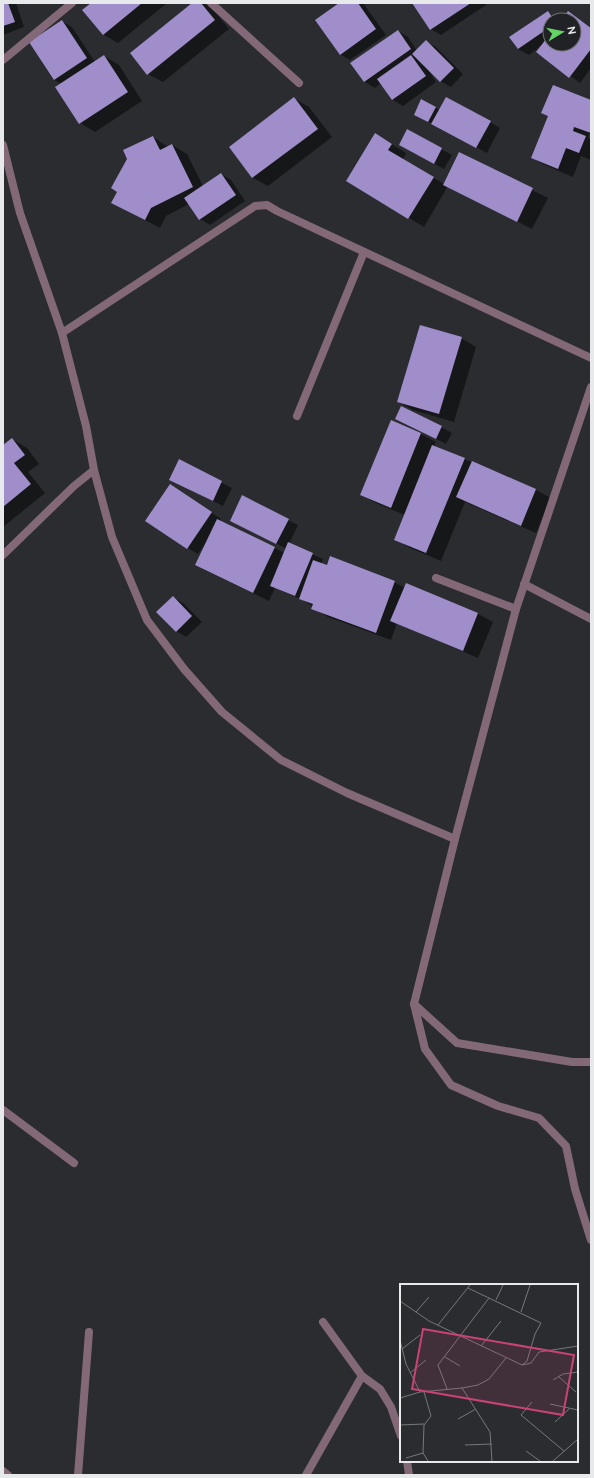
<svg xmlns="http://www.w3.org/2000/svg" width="594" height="1478" viewBox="0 0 594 1478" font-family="Ubuntu,sans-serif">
<rect width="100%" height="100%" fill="#2a2c2f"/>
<!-- shadow -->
<g fill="#0007">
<path d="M 3,3 L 16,3 L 24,27 L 3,35 Z"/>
<path d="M 92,3 L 167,3 L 118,43 L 104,35 L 84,10 Z"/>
<path d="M 193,3 L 203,3 L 212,8 L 229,29 L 163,82 L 148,74 Z"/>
<path d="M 341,3 L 363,3 L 386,35 L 350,60 L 340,54 Z"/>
<path d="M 414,3 L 485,3 L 486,5 L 441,35 L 431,29 Z"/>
<path d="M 568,12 L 591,27 L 591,68 L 580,83 L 538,52 L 542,45 L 529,55 L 518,49 L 511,38 L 548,13 L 560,20 L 550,20 L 550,44 L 574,44 L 574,20 L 562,20 Z"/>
<path d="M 62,21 L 72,27 L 95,62 L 104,56 L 119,65 L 142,101 L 95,132 L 80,123 L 62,84 L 54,80 Z"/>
<path d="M 398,31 L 408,37 L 417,51 L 426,42 L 436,47 L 463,74 L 451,87 L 440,81 L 426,66 L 436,82 L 403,106 L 393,100 L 381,83 L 375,88 L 365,82 L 352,64 Z"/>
<path d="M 295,99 L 309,107 L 332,137 L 268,186 L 253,178 L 230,147 Z"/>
<path d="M 422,101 L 440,110 L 490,122 L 500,128 L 487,153 L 420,117 Z"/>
<path d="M 591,101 L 591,135 L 589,134 L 588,138 L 591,140 L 591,160 L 581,156 L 573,177 L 547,166 L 532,158 L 549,116 Z"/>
<path d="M 153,137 L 168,147 L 172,145 L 187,154 L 203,186 L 221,174 L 231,180 L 245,201 L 210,225 L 200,219 L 189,204 L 166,216 L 160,228 L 128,211 Z"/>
<path d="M 390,143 L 406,153 L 403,159 L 444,184 L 459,153 L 548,198 L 532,229 L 448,186 L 424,227 L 347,181 Z"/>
<path d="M 441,149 L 452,155 L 444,169 L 410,151 Z"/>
<path d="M 461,338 L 476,347 L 454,422 L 413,410 L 399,402 Z"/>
<path d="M 391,422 L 421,434 L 436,442 L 434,446 L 536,490 L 551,498 L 536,533 L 465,502 L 441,561 L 410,548 L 395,539 L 405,515 L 376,503 L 362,495 Z"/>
<path d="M 407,424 L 441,427 L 452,433 L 446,444 Z"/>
<path d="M 12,439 L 27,448 L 39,464 L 28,472 L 45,493 L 3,527 L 3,446 Z"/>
<path d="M 179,461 L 232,488 L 223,506 L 181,485 Z"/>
<path d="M 180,491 L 221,519 L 219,521 L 285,553 L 287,549 L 241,526 L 288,520 L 298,525 L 289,544 L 323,559 L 321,564 L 394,582 L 405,588 L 407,584 L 478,614 L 493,622 L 478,658 L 397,623 L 391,640 L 328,617 L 303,600 L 275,588 L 269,601 L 211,573 L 196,565 L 206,543 L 198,554 L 188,548 Z"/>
<path d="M 173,597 L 183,603 L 202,622 L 186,637 L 176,631 Z"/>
</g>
<!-- building -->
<g fill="#9f8eca">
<path d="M 3,3 L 8,3 L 15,22 L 3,26 Z"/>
<path d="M 91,3 L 142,3 L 103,35 L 82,10 Z"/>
<path d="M 192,3 L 201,3 L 215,20 L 147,75 L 130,53 Z"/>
<path d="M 339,3 L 358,3 L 376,29 L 340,55 L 315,20 Z"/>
<path d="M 412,3 L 471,3 L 430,30 Z"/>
<path d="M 548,11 L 554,20 L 550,20 L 550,27 L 518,49 L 509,37 Z"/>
<path d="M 568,11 L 591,28 L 591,49 L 569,78 L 536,52 L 550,34 L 550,44 L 574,44 L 574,20 L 561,20 Z"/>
<path d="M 62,20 L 87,58 L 54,80 L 29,42 Z"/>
<path d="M 398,30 L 411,49 L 364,82 L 350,63 Z"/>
<path d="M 426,40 L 454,68 L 440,82 L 412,54 Z"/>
<path d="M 104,55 L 128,92 L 79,124 L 55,87 Z"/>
<path d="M 411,55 L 426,76 L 392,100 L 377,79 Z"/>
<path d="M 553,85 L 591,100 L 591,133 L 574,127 L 573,131 L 586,136 L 579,153 L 566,148 L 558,169 L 531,158 L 548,116 L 541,113 Z"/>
<path d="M 294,97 L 318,129 L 252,178 L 229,147 Z"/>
<path d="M 446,97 L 491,121 L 476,148 L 431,124 Z"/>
<path d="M 421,99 L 436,107 L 428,122 L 414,115 Z"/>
<path d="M 407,129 L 442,148 L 434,164 L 399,145 Z"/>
<path d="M 375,133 L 392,144 L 388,150 L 434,177 L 408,219 L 346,181 Z"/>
<path d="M 153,136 L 160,150 L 172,144 L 193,187 L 151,208 L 145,220 L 111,203 L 117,192 L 111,188 L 127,159 L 123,150 Z"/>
<path d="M 459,152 L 533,188 L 517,222 L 443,185 Z"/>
<path d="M 221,173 L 236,195 L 199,220 L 184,198 Z"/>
<path d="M 420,325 L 462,337 L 439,414 L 397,402 Z"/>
<path d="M 401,406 L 442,426 L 436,439 L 395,419 Z"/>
<path d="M 391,420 L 421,433 L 391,508 L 360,495 Z"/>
<path d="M 12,438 L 25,455 L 14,463 L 31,484 L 3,507 L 3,445 Z"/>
<path d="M 432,445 L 465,458 L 426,553 L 394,540 Z"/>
<path d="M 179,459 L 222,481 L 213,501 L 169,480 Z"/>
<path d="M 472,461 L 536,489 L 521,526 L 456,497 Z"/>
<path d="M 170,484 L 212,512 L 187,549 L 145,521 Z"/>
<path d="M 242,495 L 289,519 L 276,544 L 230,521 Z"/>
<path d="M 217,519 L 275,547 L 253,593 L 195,565 Z"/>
<path d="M 288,542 L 313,553 L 295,596 L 270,586 Z"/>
<path d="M 330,556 L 395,581 L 376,633 L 311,609 L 313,604 L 299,599 L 313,560 L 327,565 Z"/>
<path d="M 406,583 L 478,613 L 463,651 L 390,621 Z"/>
<path d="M 173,596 L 192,616 L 176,632 L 156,612 Z"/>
</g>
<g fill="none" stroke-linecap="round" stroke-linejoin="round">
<!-- lane -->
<path stroke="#836978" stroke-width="8" d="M 306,1475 L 362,1376"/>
<!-- street -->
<g stroke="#836978" stroke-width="8">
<path d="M 211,3 L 299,83"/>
<path d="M 3,60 L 72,3"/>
<path d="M 3,145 L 20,213 L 62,333 L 86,426 L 94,470 L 74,486 L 3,555"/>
<path d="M 62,333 L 255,206 L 267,205 L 277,211 L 591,358"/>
<path d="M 591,387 L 516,609 L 455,839 L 414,1004 L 425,1049 L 451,1085 L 498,1106 L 539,1118 L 566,1146 L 575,1189 L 591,1240"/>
<path d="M 297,416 L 364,252"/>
<path d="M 94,470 L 112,537 L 147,620 L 184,669 L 222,712 L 281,760 L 347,793 L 455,839"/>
<path d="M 436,578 L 516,609"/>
<path d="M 524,584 L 591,619"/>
<path d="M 414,1004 L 457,1043 L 572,1062 L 591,1062"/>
<path d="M 3,1110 L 74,1163"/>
<path d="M 323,1322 L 362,1376 L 380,1389 L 391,1407 L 401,1436"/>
<path d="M 407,1461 L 409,1475"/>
<path d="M 3,1471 L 8,1475"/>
<path d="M 78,1475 L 89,1332"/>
</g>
</g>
<!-- overview -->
<g transform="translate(400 1284)">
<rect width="178" height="178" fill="#2a2c2f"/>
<path fill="none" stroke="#76787a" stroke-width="1" d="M 68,4 L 141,39 L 135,50 L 127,77 L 122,81M 96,16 L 103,1M 0,17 L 29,37 L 122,81 L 131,79 L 139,68 L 178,62M 16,28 L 29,13M 121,28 L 130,1M 38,41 L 70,1M 0,56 L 6,80 L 20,108 L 0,114M 81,62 L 101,37M 2,65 L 20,51M 45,73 L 60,82M 10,89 L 26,76M 159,93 L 176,108M 153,96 L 163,90 L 178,88M 62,104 L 78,101 L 89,95 L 106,74M 47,105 L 38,81 L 89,14M 20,108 L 62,104 L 90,148 L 92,177M 24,108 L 31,132 L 24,141 L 23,169 L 28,177M 132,118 L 121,131 L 164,167M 150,120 L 178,126M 58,135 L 76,125M 155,138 L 169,125M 0,141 L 24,140M 65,161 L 92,160M 126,167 L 140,177M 6,174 L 23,169M 153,177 L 178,155"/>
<path fill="#c94278" fill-opacity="0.15" stroke="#c94278" stroke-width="2" d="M 23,45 L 174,71 L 163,131 L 12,105 Z"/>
<rect width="178" height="178" fill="none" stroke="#e7e9eb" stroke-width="2"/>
</g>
<!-- border -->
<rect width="594" height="1478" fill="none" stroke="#e7e9eb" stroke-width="8"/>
<!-- north arrow -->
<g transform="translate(562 32) rotate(80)"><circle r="19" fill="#202225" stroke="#707274"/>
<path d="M0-3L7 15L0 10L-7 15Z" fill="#65d467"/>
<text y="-6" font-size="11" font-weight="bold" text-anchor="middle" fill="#e7e9eb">N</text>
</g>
</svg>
